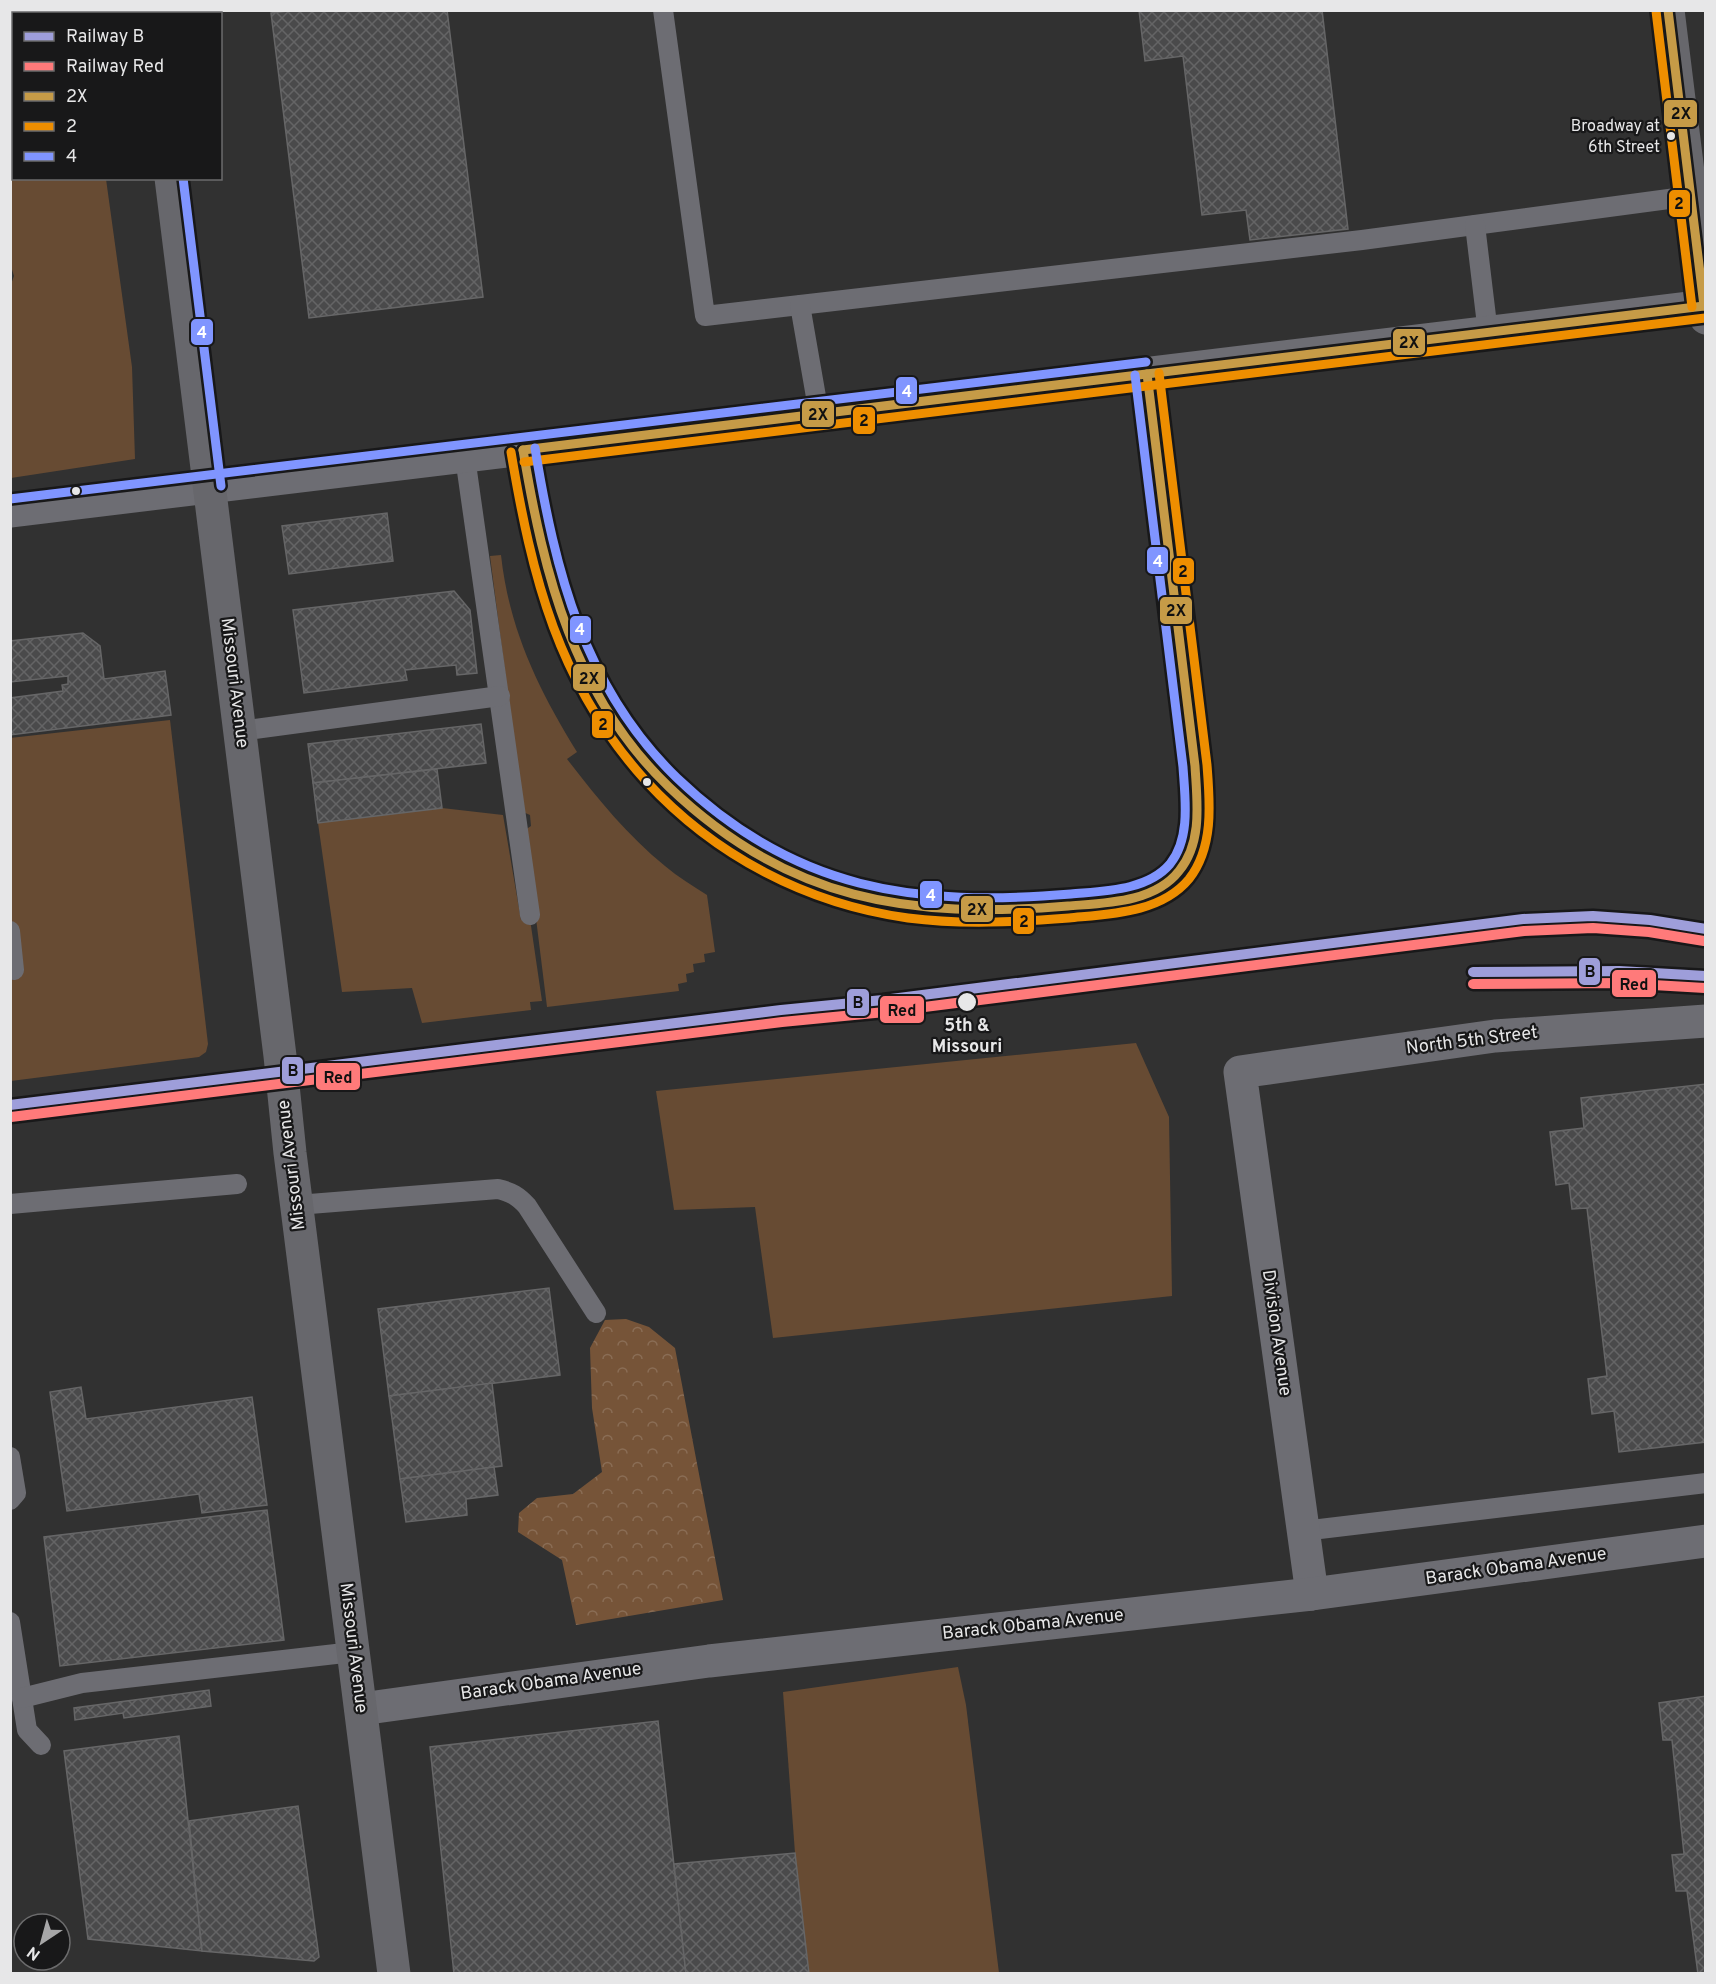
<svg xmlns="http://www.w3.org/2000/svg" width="1716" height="1984" viewBox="0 0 1716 1984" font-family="Overpass,sans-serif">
<defs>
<pattern id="forest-crowns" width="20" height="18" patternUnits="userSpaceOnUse" patternTransform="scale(1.5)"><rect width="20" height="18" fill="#765438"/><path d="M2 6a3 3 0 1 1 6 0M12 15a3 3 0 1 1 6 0" fill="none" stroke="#8a6d55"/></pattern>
<pattern id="building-cross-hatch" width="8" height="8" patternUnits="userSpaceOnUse" patternTransform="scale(1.5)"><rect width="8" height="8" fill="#4a4a4b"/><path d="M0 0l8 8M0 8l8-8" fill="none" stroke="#646465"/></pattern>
</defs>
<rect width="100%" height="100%" fill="#313131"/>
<!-- grass -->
<g fill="#674b33">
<path d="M 10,156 L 13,156 L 14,178 L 106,179 L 132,367 L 135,459 L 11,478 L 10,287 L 14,276 L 10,263 Z"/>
<path d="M 501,555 C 509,629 538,689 577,752 L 567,759 C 597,798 627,835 665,866 C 678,877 693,886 707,895 L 715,952 L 704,954 L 705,962 L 693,964 L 694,972 L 686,974 L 687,982 L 678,984 L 679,991 L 547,1007 L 525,830 L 531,826 L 530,815 L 523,812 L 490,556 Z"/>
<path d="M 170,720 L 208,1044 L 206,1052 L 199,1057 L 11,1081 L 10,738 Z"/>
<path d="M 442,808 L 503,815 L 521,920 L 530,919 L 542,1001 L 530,1002 L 531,1010 L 422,1023 L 412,988 L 342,992 L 318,823 Z"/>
<path d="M 1136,1043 L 1169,1117 L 1172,1296 L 773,1338 L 755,1207 L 674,1210 L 656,1091 Z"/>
<path d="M 958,1667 L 966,1705 L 999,1973 L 809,1973 L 795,1853 L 783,1692 Z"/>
</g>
<!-- forest -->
<path fill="url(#forest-crowns)" d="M 626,1319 L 649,1327 L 675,1348 L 723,1600 L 576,1625 L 562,1560 L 518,1532 L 519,1513 L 537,1498 L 573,1494 L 602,1472 L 592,1408 L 590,1348 L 605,1320 Z"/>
<!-- building -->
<g fill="url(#building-cross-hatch)" stroke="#666667" stroke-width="1.5">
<path d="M 296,10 L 447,10 L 483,297 L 309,318 L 271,13 Z"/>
<path d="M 1139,10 L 1322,10 L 1348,229 L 1250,240 L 1246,210 L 1202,215 L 1183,56 L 1145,61 Z"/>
<path d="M 10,42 L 14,61 L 14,144 L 10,144 Z"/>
<path d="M 387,513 L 393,561 L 289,574 L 282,526 Z"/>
<path d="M 454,591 L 470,610 L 477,673 L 457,675 L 456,665 L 405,670 L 407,680 L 304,693 L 293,610 Z"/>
<path d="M 83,633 L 100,646 L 104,679 L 165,671 L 171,715 L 10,735 L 10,698 L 63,691 L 62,685 L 68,684 L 68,676 L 10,682 L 10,641 Z"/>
<path d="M 481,724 L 486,763 L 313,783 L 308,744 Z"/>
<path d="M 437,769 L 442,808 L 318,823 L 313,783 Z"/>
<path d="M 1706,1084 L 1706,1442 L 1619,1452 L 1614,1411 L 1592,1414 L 1588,1379 L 1607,1376 L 1587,1208 L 1572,1209 L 1569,1183 L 1556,1185 L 1550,1132 L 1584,1128 L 1581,1098 Z"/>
<path d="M 549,1288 L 560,1375 L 389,1396 L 378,1309 Z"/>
<path d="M 492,1383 L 502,1466 L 400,1479 L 389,1396 Z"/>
<path d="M 81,1387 L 86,1419 L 252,1397 L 267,1505 L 202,1513 L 199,1494 L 67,1511 L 50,1392 Z"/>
<path d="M 494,1467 L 498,1495 L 466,1499 L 467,1515 L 406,1522 L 400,1479 Z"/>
<path d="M 267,1510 L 284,1640 L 60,1666 L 44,1537 Z"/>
<path d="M 209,1690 L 211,1706 L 124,1718 L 123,1713 L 75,1720 L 74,1708 Z"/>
<path d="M 1706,1696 L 1706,1974 L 1698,1974 L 1687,1891 L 1676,1891 L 1672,1855 L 1684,1854 L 1672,1740 L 1663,1740 L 1659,1703 Z"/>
<path d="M 658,1721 L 686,1974 L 454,1974 L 430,1747 Z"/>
<path d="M 179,1736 L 202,1951 L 88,1939 L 64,1751 Z"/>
<path d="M 298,1806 L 319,1957 L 314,1961 L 202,1951 L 189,1821 Z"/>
<path d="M 795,1853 L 809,1974 L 686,1974 L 674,1864 Z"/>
</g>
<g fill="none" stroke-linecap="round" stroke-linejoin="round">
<!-- service -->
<g stroke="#6d6d73" stroke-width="20">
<path d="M 663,10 L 705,316 L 1362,240 L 1691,196"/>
<path d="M 1475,225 L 1488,333"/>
<path d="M 800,305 L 819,414"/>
<path d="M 523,450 C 534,519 550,597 579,661 C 601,707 633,751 669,787 C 785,903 921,923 1078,905 C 1112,901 1155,901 1179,872 C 1203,843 1197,801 1195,766 L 1147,374"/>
<path d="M 465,457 L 530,915"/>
<path d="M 240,731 L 500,696"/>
<path d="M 10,931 L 14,970"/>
<path d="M 10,1204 L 237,1184"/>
<path d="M 297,1205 L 498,1189 C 511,1192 518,1196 527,1206 L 596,1313"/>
<path d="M 10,1457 L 16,1493 L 10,1500"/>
<path d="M 1303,1531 L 1706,1483"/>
<path d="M 10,1622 L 27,1730 L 41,1745"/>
<path d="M 22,1698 L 82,1683 L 353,1652"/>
</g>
<!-- minor -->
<g stroke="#6d6d73" stroke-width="33">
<path d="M 10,511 L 1706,306"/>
<path d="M 1312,1594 L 1240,1072 L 1495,1036 L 1706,1021"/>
<path d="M 361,1709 L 709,1661 L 1312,1594 L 1706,1541"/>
</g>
<!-- secondary -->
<g stroke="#67676c" stroke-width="33">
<path d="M 150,10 L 150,14"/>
<path d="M 1668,10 L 1706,318"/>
<path d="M 171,178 L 280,1056 L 290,1153 L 394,1974"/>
</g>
<!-- bus-1 casing -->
<g stroke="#181819" stroke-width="14">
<g id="bus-1">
<path d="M 1668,10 L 1704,306"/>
<path d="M 523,450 C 544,575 574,696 669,787 C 788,901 909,919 1068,906 C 1105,903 1154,903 1179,871 C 1203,842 1197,801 1195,766 L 1147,374"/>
<path d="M 523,450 L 1704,306"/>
</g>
</g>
<!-- bus-2 casing -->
<g stroke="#181819" stroke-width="14">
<g id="bus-2">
<path d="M 1656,11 L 1692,307"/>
<path d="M 511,452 C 532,577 558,684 646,781 C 715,856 807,904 908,918 C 962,925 1016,922 1069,918 C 1110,914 1161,913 1189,879 C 1214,847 1210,803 1207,765 L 1159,373"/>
<path d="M 524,462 L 1705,318"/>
</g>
</g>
<!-- bus-3 casing -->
<g stroke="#181819" stroke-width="14">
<g id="bus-3">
<path d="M 183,178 L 221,486"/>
<path d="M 535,448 C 555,571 584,688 677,778 C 795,891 915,907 1071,894 C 1103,891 1147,891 1170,864 C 1191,838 1185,798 1183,767 L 1135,375"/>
<path d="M 10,499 L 1146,362"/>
</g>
</g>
<!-- bus-1 -->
<use href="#bus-1" stroke="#c69b47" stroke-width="9"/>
<!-- bus-2 -->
<use href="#bus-2" stroke="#ee8e00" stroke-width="9"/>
<!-- bus-3 -->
<use href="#bus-3" stroke="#8095ff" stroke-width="9"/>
<!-- rail-1 casing -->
<g stroke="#181819" stroke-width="15">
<g id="rail-1">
<path d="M 1473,972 L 1619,971 L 1706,976"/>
<path d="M 10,1105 L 781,1010 L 883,1000 L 1523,919 L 1593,916 L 1650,920 L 1706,929"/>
</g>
</g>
<!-- rail-2 casing -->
<g stroke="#181819" stroke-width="15">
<g id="rail-2">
<path d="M 1473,984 L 1619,983 L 1705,988"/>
<path d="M 11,1117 L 782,1022 L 885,1012 L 1524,931 L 1593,928 L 1649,932 L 1704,941"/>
</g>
</g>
<!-- rail-1 -->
<use href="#rail-1" stroke="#9e9eda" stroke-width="10"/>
<!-- rail-2 -->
<use href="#rail-2" stroke="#ff7a7a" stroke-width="10"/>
</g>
<!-- markers -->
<g fill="#e7e7e8" stroke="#181819" stroke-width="2">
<circle cx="1671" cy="136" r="5"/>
<circle cx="76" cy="491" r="5"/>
<circle cx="647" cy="782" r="5"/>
<circle cx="967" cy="1002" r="10"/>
</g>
<g text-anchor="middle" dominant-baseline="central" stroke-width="4.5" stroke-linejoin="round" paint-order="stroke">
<!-- bus labels -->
<g font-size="16" fill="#e7e7e8" stroke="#181819" text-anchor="end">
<text x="1660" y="127">Broadway at<tspan x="1660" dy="21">6th Street</tspan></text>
</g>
<!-- street labels -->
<g font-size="18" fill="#e7e7e8" stroke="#181819">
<text transform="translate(234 683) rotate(83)">Missouri Avenue</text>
<text transform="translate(1472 1041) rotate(-7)">North 5th Street</text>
<text transform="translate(292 1165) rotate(-97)">Missouri Avenue</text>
<text transform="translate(1276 1333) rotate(82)">Division Avenue</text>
<text transform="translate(1516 1567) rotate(-8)">Barack Obama Avenue</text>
<text transform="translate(1033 1625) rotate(-6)">Barack Obama Avenue</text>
<text transform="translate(353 1648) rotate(83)">Missouri Avenue</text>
<text transform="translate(551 1682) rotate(-8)">Barack Obama Avenue</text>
</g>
<!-- stop labels -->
<g font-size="18" font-weight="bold" fill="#e7e7e8" stroke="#181819">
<text x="967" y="1026">5th &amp;<tspan x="967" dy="21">Missouri</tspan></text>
</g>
</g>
<g stroke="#181819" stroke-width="2">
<rect x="1663" y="99" width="35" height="29" rx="6" fill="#c69b47"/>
<rect x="1668" y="189" width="23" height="29" rx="6" fill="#ee8e00"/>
<rect x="190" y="318" width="24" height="28" rx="6" fill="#8095ff"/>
<rect x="1392" y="328" width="34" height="28" rx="6" fill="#c69b47"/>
<rect x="895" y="376" width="23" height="29" rx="6" fill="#8095ff"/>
<rect x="801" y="400" width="34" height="28" rx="6" fill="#c69b47"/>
<rect x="852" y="406" width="24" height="29" rx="6" fill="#ee8e00"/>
<rect x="1146" y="546" width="23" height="29" rx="6" fill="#8095ff"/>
<rect x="1172" y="557" width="23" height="28" rx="6" fill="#ee8e00"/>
<rect x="1159" y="596" width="34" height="29" rx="6" fill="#c69b47"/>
<rect x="569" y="615" width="23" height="29" rx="6" fill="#8095ff"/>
<rect x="572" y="663" width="34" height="29" rx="6" fill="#c69b47"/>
<rect x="591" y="710" width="23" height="29" rx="6" fill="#ee8e00"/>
<rect x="919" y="880" width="24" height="29" rx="6" fill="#8095ff"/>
<rect x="960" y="895" width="34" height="28" rx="6" fill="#c69b47"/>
<rect x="1012" y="907" width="23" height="28" rx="6" fill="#ee8e00"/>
<rect x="1578" y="957" width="23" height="29" rx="6" fill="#9e9eda"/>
<rect x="1611" y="969" width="46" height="29" rx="6" fill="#ff7a7a"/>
<rect x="846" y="988" width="24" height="29" rx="6" fill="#9e9eda"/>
<rect x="879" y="995" width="46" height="29" rx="6" fill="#ff7a7a"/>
<rect x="281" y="1056" width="23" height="29" rx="6" fill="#9e9eda"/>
<rect x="315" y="1062" width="46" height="29" rx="6" fill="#ff7a7a"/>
</g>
<g font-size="16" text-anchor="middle" font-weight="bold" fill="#fff">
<text x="202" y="338">4</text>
<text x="907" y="397">4</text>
<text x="1158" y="567">4</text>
<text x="580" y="635">4</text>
<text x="931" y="901">4</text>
</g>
<g font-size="16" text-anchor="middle" font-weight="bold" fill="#111">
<text x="1681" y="119">2X</text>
<text x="1679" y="209">2</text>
<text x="1409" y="348">2X</text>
<text x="818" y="420">2X</text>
<text x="864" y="426">2</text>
<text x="1183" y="577">2</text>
<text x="1176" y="616">2X</text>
<text x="589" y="684">2X</text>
<text x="603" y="730">2</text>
<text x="977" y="915">2X</text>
<text x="1024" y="927">2</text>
<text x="1590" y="977">B</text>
<text x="1634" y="990">Red</text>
<text x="858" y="1008">B</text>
<text x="902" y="1016">Red</text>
<text x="293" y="1076">B</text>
<text x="338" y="1083">Red</text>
</g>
<!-- border -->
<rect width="1716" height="1984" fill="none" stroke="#e7e7e8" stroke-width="24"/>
<!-- legend -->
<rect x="12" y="12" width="210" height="168" fill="#181819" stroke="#6b6b6c" stroke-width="1.5"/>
<rect x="24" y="32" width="30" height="9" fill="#9e9eda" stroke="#6b6b6c" stroke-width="1.5"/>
<text x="66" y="42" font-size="18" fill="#e7e7e8">Railway B</text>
<rect x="24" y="62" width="30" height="9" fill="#ff7a7a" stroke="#6b6b6c" stroke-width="1.5"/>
<text x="66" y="72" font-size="18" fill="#e7e7e8">Railway Red</text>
<rect x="24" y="92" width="30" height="9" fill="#c69b47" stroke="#6b6b6c" stroke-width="1.5"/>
<text x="66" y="102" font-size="18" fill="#e7e7e8">2X</text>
<rect x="24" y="122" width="30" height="9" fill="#ee8e00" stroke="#6b6b6c" stroke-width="1.5"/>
<text x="66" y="132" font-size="18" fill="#e7e7e8">2</text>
<rect x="24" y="152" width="30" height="9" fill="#8095ff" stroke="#6b6b6c" stroke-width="1.5"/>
<text x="66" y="162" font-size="18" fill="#e7e7e8">4</text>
<!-- north arrow -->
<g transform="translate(42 1942) rotate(216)"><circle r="28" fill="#181819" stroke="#6b6b6c" stroke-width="1.5"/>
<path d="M0-4.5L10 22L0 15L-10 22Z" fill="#a7a7a8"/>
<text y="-9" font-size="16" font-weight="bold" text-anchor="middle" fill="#e7e7e8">N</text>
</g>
</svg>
